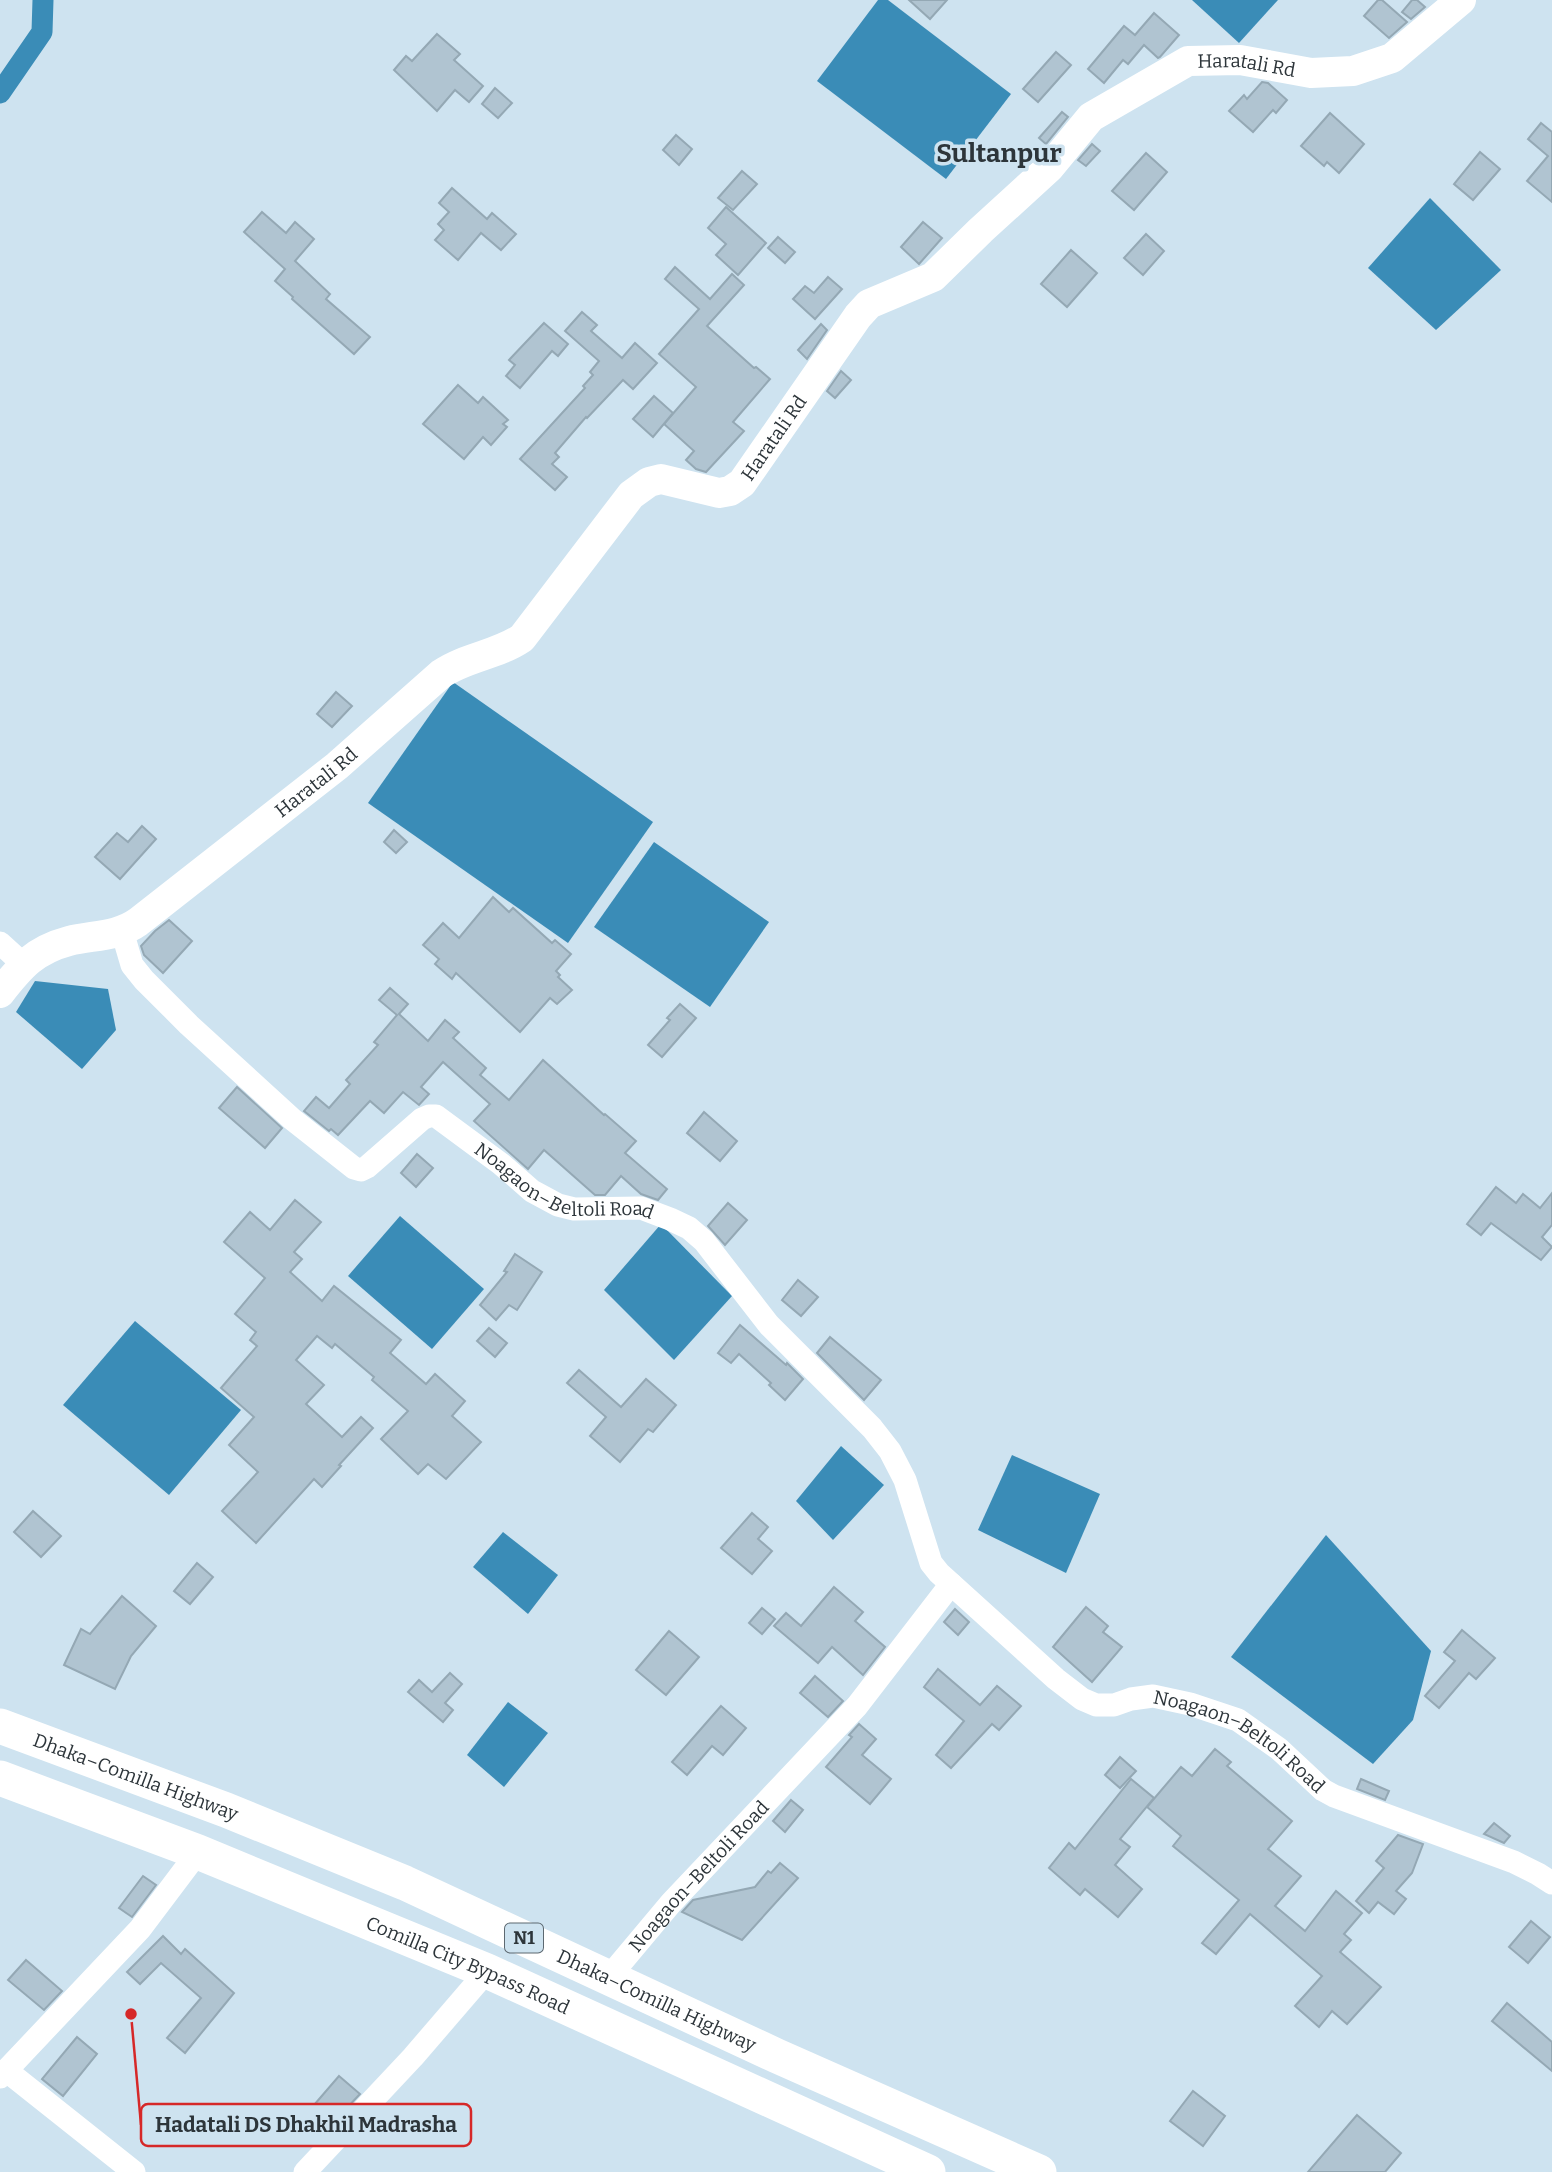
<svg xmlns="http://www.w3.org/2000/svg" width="1552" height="2172" viewBox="0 0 1552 2172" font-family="Bitter,serif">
<rect width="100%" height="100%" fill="#cee3f0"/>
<!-- water -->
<g fill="#3a8cb7">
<path d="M 878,0 L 888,0 L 1011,94 L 946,179 L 817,81 Z"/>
<path d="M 1192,0 L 1278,0 L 1239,43 Z"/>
<path d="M 1430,198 L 1501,270 L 1436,330 L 1368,268 Z"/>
<path d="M 453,682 L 653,822 L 568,943 L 368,803 Z"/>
<path d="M 654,842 L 769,922 L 710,1007 L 594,927 Z"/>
<path d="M 35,981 L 108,989 L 116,1030 L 82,1069 L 16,1012 Z"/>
<path d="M 400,1216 L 484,1289 L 432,1349 L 348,1276 Z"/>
<path d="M 661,1224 L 732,1296 L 674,1360 L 604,1290 Z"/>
<path d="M 135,1321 L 241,1410 L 169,1495 L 63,1405 Z"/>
<path d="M 841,1446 L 884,1485 L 833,1540 L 796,1501 Z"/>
<path d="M 1012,1455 L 1100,1494 L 1066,1573 L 978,1530 Z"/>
<path d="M 503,1532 L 558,1575 L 528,1614 L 473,1567 Z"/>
<path d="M 1326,1535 L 1431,1651 L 1413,1720 L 1373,1764 L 1231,1657 Z"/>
<path d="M 508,1702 L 548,1733 L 504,1787 L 467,1755 Z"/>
</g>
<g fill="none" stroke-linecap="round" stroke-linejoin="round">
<!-- canal -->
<path stroke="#3a8cb7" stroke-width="21" d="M 0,93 L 42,32 L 43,0"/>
</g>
<!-- building -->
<g fill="#b0c4d1" stroke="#94a8b4" stroke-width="2">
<path d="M 909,0 L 947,0 L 930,19 Z"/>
<path d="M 1378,0 L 1382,0 L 1407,22 L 1389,38 L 1364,16 Z"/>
<path d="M 1412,0 L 1417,0 L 1425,7 L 1411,19 L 1402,12 Z"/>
<path d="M 1154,13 L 1179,35 L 1160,57 L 1158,58 L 1144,45 L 1128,64 L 1123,60 L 1104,83 L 1088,69 L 1124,26 L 1135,35 Z"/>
<path d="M 437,34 L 460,54 L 454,60 L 483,86 L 469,102 L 455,90 L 437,111 L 394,70 L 406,56 L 412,61 Z"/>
<path d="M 1056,52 L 1071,65 L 1038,102 L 1023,89 Z"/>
<path d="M 1262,82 L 1268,83 L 1287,100 L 1276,113 L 1273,110 L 1253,132 L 1229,111 L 1244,95 L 1247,99 Z"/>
<path d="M 495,88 L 512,103 L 498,118 L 482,104 Z"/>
<path d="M 1062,112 L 1068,117 L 1046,144 L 1039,138 Z"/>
<path d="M 1330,113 L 1364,144 L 1339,173 L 1327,162 L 1324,166 L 1301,146 Z"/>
<path d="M 1541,123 L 1552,132 L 1552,202 L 1527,181 L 1548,156 L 1528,139 Z"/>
<path d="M 676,135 L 692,149 L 679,165 L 663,150 Z"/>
<path d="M 1092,144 L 1100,151 L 1086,166 L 1078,160 Z"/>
<path d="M 1480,152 L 1500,169 L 1473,200 L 1454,184 Z"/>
<path d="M 1146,153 L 1167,172 L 1134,210 L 1112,191 Z"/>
<path d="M 742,171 L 757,184 L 733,210 L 718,198 Z"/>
<path d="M 452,188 L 487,219 L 492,213 L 516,234 L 501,250 L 481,233 L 458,260 L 435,240 L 444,230 L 438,224 L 449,212 L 439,203 Z"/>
<path d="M 726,207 L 766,243 L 738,275 L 716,255 L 726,244 L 708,228 Z"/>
<path d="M 262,212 L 286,233 L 295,222 L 314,239 L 295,261 L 330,294 L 326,299 L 370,337 L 354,354 L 292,299 L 293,297 L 275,281 L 285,269 L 244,232 Z"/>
<path d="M 923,222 L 942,238 L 919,264 L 901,247 Z"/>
<path d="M 1146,234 L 1164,251 L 1143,275 L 1124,258 Z"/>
<path d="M 778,237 L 795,252 L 785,263 L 768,248 Z"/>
<path d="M 1071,250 L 1097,273 L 1067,307 L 1041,284 Z"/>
<path d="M 675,267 L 710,299 L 732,274 L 744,285 L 707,326 L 754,368 L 756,367 L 770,379 L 733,422 L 744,431 L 706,472 L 696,469 L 686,460 L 694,451 L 664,424 L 696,387 L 659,354 L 699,309 L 665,279 Z"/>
<path d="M 828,277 L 842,289 L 815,319 L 793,299 L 805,286 L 814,293 Z"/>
<path d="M 582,312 L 597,325 L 591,331 L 622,358 L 635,343 L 657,363 L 633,389 L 623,380 L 587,418 L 586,417 L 555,453 L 559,457 L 552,464 L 567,477 L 555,490 L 520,459 L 585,388 L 583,386 L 593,375 L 590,372 L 599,361 L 565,331 Z"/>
<path d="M 544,323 L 568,344 L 558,356 L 552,351 L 520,388 L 506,376 L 515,365 L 509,360 Z"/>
<path d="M 821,324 L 827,330 L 807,359 L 798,350 Z"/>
<path d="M 841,371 L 851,380 L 835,398 L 827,391 Z"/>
<path d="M 458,385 L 478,403 L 483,397 L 508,420 L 503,424 L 507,427 L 491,445 L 483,437 L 464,459 L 423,424 Z"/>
<path d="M 654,396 L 673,413 L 653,437 L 633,419 Z"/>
<path d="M 336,692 L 352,706 L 332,727 L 317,714 Z"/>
<path d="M 142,826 L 156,839 L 120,879 L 95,857 L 117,833 L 128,842 Z"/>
<path d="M 394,830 L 407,842 L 396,853 L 384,842 Z"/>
<path d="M 493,897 L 509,912 L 513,908 L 552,943 L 555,940 L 571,954 L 556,971 L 560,975 L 558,977 L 572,990 L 557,1004 L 550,998 L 520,1032 L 456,973 L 452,979 L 435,964 L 439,959 L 423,945 L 443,923 L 459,938 Z"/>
<path d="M 169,920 L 192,941 L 163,973 L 144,955 L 141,946 L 155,931 Z"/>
<path d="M 390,988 L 408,1004 L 399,1014 L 428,1041 L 445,1020 L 459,1032 L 453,1038 L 486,1068 L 480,1075 L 509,1100 L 543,1060 L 604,1115 L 605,1114 L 636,1141 L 625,1153 L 667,1189 L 658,1200 L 641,1194 L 621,1176 L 605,1195 L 595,1195 L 544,1150 L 528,1169 L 474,1121 L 490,1104 L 443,1062 L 421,1087 L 429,1094 L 419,1105 L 403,1092 L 384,1113 L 370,1101 L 338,1135 L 331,1129 L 329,1131 L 304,1111 L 316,1097 L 329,1108 L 350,1084 L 346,1080 L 378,1045 L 374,1042 L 397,1015 L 379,1000 Z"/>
<path d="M 680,1004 L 696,1018 L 662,1057 L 648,1045 L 670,1020 L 667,1018 Z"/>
<path d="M 237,1087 L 282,1128 L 265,1148 L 219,1108 Z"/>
<path d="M 704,1112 L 737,1141 L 720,1161 L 687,1133 Z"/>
<path d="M 417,1154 L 433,1168 L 416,1187 L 401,1173 Z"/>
<path d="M 1496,1187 L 1516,1203 L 1523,1194 L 1540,1208 L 1552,1193 L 1552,1225 L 1542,1237 L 1552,1247 L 1541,1260 L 1491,1223 L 1481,1235 L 1467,1224 Z"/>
<path d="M 295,1200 L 321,1222 L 294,1252 L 302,1259 L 290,1272 L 322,1301 L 334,1286 L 401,1340 L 390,1353 L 426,1384 L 435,1374 L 465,1401 L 452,1416 L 481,1442 L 446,1479 L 428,1464 L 418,1474 L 381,1439 L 408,1411 L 372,1380 L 374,1377 L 335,1344 L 332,1348 L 317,1336 L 296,1360 L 324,1385 L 306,1404 L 342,1437 L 361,1417 L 373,1428 L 339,1465 L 341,1466 L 322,1487 L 314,1479 L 256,1543 L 222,1511 L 258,1472 L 229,1445 L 254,1417 L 221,1388 L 257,1346 L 250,1340 L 256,1332 L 235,1314 L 265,1278 L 224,1242 L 250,1212 L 270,1230 Z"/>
<path d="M 728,1203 L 747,1220 L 725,1245 L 708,1226 Z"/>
<path d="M 515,1254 L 542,1272 L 517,1310 L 509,1305 L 496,1320 L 480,1305 L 507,1272 L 504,1271 Z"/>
<path d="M 798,1280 L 818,1297 L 801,1316 L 782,1300 Z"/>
<path d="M 740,1325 L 786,1365 L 787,1363 L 803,1379 L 785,1400 L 769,1385 L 771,1383 L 739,1354 L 731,1363 L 718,1353 Z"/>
<path d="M 489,1328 L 507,1343 L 495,1357 L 477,1341 Z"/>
<path d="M 830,1337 L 881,1380 L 864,1400 L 817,1353 Z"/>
<path d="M 579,1370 L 621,1407 L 646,1379 L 676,1405 L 653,1432 L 648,1429 L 620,1462 L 590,1436 L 606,1417 L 567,1383 Z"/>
<path d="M 33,1511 L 61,1536 L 41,1557 L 14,1532 Z"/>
<path d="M 752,1513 L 768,1527 L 758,1539 L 772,1551 L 752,1574 L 721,1548 Z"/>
<path d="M 197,1563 L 213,1577 L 190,1604 L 174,1591 Z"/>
<path d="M 834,1587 L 863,1612 L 855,1621 L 885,1647 L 863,1675 L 832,1647 L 818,1663 L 774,1626 L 786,1613 L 801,1626 Z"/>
<path d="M 122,1596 L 156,1626 L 131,1656 L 115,1689 L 64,1665 L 81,1629 L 90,1634 Z"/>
<path d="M 1086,1607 L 1108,1626 L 1103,1632 L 1122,1647 L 1092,1682 L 1053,1647 Z"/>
<path d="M 762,1608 L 775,1619 L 762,1634 L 749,1623 Z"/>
<path d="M 955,1609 L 969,1622 L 958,1635 L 944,1622 Z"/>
<path d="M 1462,1630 L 1495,1658 L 1476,1679 L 1469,1673 L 1439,1708 L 1425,1696 L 1455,1661 L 1444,1652 Z"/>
<path d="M 669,1631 L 699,1657 L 666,1695 L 636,1670 Z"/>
<path d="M 938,1669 L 980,1705 L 997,1686 L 1021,1706 L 999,1730 L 992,1724 L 951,1768 L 936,1755 L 964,1721 L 924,1687 Z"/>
<path d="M 450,1673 L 462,1684 L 445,1703 L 453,1710 L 443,1722 L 408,1692 L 419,1680 L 432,1692 Z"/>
<path d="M 815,1676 L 843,1701 L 828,1717 L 800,1693 Z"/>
<path d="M 721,1706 L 746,1728 L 723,1755 L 712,1746 L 687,1775 L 672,1762 Z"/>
<path d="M 859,1724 L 876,1739 L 862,1755 L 891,1779 L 870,1804 L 826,1767 L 852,1737 L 849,1735 Z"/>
<path d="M 1215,1749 L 1231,1762 L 1227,1766 L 1292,1821 L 1268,1849 L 1301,1876 L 1275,1906 L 1305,1931 L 1336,1891 L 1362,1913 L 1344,1934 L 1351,1940 L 1340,1952 L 1381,1987 L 1347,2024 L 1332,2011 L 1319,2027 L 1295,2006 L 1322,1976 L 1250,1914 L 1216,1954 L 1202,1943 L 1239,1900 L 1173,1846 L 1181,1836 L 1147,1807 L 1181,1767 L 1192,1776 Z"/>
<path d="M 1120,1757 L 1136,1771 L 1120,1788 L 1105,1775 Z"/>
<path d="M 1131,1779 L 1154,1798 L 1120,1839 L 1130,1847 L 1115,1865 L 1142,1889 L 1118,1917 L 1085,1889 L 1080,1895 L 1049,1868 L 1069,1843 L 1075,1849 Z"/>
<path d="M 1361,1779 L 1389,1791 L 1385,1800 L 1357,1789 Z"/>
<path d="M 791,1800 L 803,1810 L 785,1832 L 773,1821 Z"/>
<path d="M 1494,1823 L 1510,1836 L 1504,1843 L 1484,1834 Z"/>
<path d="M 1398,1835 L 1423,1844 L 1412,1873 L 1396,1891 L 1406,1899 L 1394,1914 L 1378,1902 L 1369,1913 L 1356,1901 L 1384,1868 L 1376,1861 Z"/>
<path d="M 780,1863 L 798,1878 L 742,1940 L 682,1912 L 693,1900 L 755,1887 L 768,1871 L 771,1873 Z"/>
<path d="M 143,1876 L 156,1885 L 132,1917 L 119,1908 Z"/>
<path d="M 1531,1921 L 1550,1937 L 1528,1963 L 1509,1947 Z"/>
<path d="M 163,1936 L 181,1954 L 185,1949 L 234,1993 L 185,2053 L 167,2038 L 201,1998 L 161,1963 L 140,1984 L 127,1972 Z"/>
<path d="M 26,1960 L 62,1991 L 44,2010 L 8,1980 Z"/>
<path d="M 1507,2003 L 1552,2042 L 1552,2071 L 1492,2021 Z"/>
<path d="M 77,2037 L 97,2054 L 63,2096 L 42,2079 Z"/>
<path d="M 339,2076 L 360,2094 L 327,2129 L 308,2112 Z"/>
<path d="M 1193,2091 L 1225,2116 L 1203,2146 L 1170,2121 Z"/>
<path d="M 1357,2115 L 1401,2153 L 1385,2172 L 1308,2172 Z"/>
</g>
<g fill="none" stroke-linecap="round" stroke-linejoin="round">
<!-- minor -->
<g stroke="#fff" stroke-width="23">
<path id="s1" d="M 122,931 L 132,965 L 144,980 L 189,1025 L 292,1119 L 354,1168 L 361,1170 L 367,1167 L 422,1119 L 429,1116 L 436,1116 L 501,1164 L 532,1191 L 558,1205 L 574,1209 L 641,1208 L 670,1219 L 689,1228 L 704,1241 L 769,1325 L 872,1428 L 890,1451 L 905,1480 L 931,1563 L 939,1573 L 1056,1679 L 1082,1699 L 1096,1705 L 1114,1705 L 1131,1699 L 1153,1696 L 1190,1704 L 1238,1720 L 1279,1749 L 1323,1790 L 1334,1796 L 1514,1862 L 1538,1874 L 1552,1883"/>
<path d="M 0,943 L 23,964"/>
<path id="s2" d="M 609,1977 L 671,1903 L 857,1706 L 951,1584"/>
<path d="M 7,2071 L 134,2172"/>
<path d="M 0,2077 L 140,1929 L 198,1852"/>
<path d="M 305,2172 L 413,2057 L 487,1971"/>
</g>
<!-- major -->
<path stroke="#fff" stroke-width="30" id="s3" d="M 0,993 C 21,966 35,950 69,941 C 93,935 117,937 138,922 L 337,766 L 441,674 C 466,657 497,655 522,638 L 631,495 L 649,482 L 661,479 L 719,493 L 730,491 L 742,483 L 858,316 L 869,304 L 933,277 L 981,230 L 1049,168 L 1091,117 L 1188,61 L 1240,60 L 1311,73 L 1353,71 L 1392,58 L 1461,0"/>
<!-- highway -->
<g stroke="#fff" stroke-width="35">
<path id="s4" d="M 0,1726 L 226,1810 L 405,1883 L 777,2056 L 1039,2172"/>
<path id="s5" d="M 0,1778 L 198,1852 L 487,1971 L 928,2172"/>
</g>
</g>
<g text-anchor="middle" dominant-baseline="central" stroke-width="7" stroke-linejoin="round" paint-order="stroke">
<!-- shield labels -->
<rect fill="#cee3f0" stroke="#5d6971" stroke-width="2" x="505" y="1923.5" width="38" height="29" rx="5"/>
<g font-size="18" font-weight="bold" fill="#2d353a">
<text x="524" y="1938">N1</text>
</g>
<!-- street labels -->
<g font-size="19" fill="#2d353a" stroke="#cee3f0">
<text stroke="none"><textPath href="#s3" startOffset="1626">Haratali Rd</textPath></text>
<text stroke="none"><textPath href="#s3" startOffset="996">Haratali Rd</textPath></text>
<text stroke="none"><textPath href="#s3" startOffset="387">Haratali Rd</textPath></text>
<text stroke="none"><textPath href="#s1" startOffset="588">Noagaon–Beltoli Road</textPath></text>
<text stroke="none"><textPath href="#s1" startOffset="1522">Noagaon–Beltoli Road</textPath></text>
<text stroke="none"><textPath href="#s4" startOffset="145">Dhaka–Comilla Highway</textPath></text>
<text stroke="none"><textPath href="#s2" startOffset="135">Noagaon–Beltoli Road</textPath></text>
<text stroke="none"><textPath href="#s5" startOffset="504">Comilla City Bypass Road</textPath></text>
<text stroke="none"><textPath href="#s4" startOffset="712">Dhaka–Comilla Highway</textPath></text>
</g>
<!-- district labels -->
<g font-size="26" font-weight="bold" fill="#2d353a" stroke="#cee3f0">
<text x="999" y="153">Sultanpur</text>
</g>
</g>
<!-- callouts -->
<path fill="none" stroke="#d62828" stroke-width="2.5" d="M131 2014L141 2125"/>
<circle fill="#d62828" stroke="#cee3f0" stroke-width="2.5" cx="131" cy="2014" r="7"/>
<rect fill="#cee3f0" stroke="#d62828" stroke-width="2.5" x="141" y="2104" width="330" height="42" rx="7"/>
<g font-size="21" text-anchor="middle" font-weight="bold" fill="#2d353a">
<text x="306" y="2132">Hadatali DS Dhakhil Madrasha</text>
</g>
</svg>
